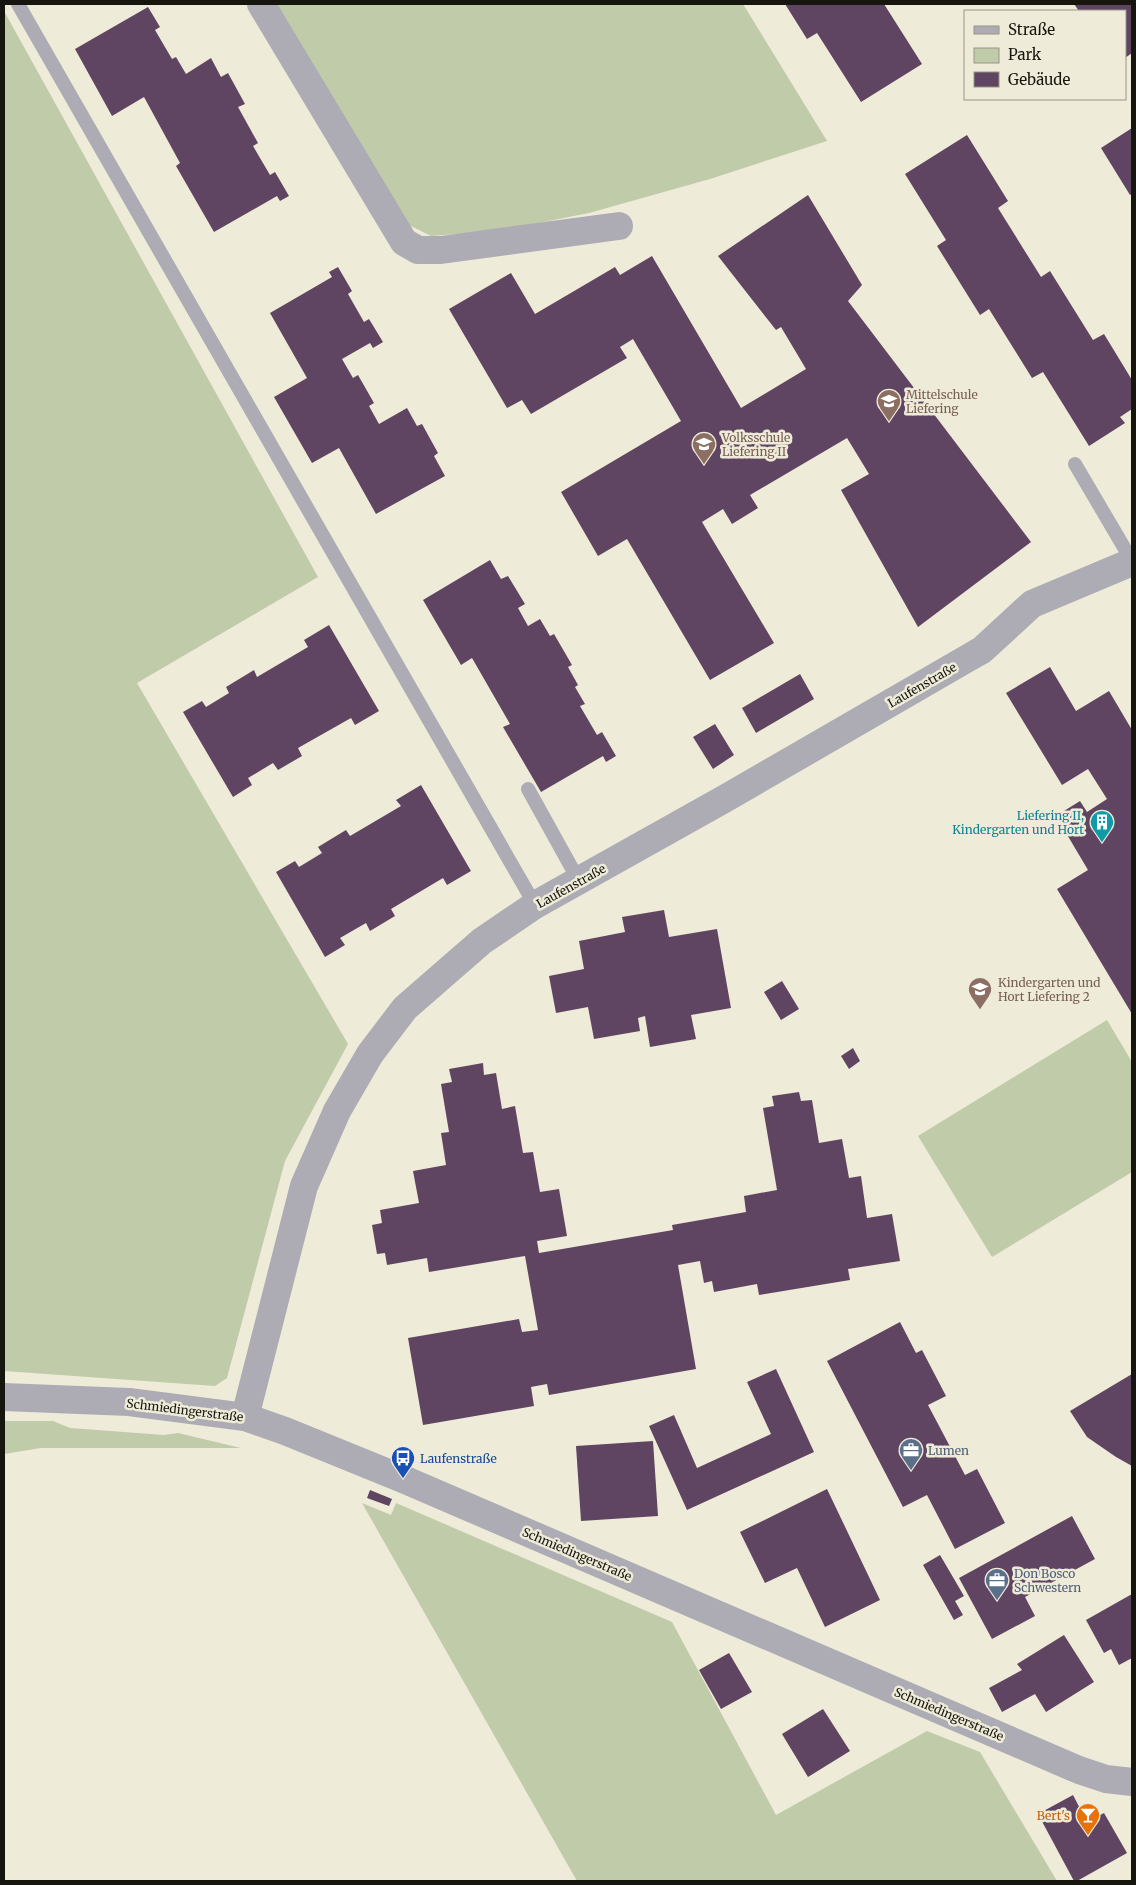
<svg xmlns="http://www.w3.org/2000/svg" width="1136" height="1885" viewBox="0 0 1136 1885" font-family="Merriweather,serif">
<rect width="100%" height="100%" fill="#efebd9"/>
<!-- green -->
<g fill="#c0cba9">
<path d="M 274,4 L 743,4 L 827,141 L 710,179 L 589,213 L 498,231 L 431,236 L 409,225 Z"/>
<path d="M 4,11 L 318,577 L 137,683 L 348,1044 L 285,1161 L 227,1378 L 215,1386 L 4,1371 Z"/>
<path d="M 1107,1020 L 1132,1062 L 1132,1172 L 992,1257 L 918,1136 Z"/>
<path d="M 4,1421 L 53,1421 L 70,1428 L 164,1435 L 178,1433 L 241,1448 L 41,1448 L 4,1454 Z"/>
<path d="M 362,1503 L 391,1515 L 396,1503 L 672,1622 L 776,1815 L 927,1731 L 980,1752 L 1057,1881 L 577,1881 Z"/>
</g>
<!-- building -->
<g fill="#5f4561">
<path d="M 785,4 L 884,4 L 922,64 L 861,102 L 817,33 L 807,39 Z"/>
<path d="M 1074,4 L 1132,4 L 1132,53 L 1125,58 L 1125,11 L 1079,11 Z"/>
<path d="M 148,7 L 160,27 L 155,30 L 172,59 L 176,57 L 186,74 L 211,58 L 221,77 L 228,73 L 245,104 L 238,107 L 258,143 L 253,146 L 270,175 L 275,172 L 289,196 L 280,201 L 277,196 L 214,232 L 176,166 L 180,163 L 144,97 L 112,116 L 75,49 Z"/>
<path d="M 1132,128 L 1132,194 L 1130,195 L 1101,148 Z"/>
<path d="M 967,135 L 1008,201 L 998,208 L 1041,277 L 1050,271 L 1093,340 L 1104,334 L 1132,380 L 1132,409 L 1120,417 L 1125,423 L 1089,446 L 1043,372 L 1032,378 L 989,309 L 980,315 L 937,246 L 946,240 L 905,174 Z"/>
<path d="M 808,195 L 862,285 L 848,301 L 1031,542 L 918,627 L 841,490 L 869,474 L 847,438 L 750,495 L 758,508 L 732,524 L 723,509 L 702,522 L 774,643 L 710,680 L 627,539 L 598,556 L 561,492 L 681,421 L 633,339 L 620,347 L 627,358 L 531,414 L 522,400 L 507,408 L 449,309 L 511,273 L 535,314 L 615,267 L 620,275 L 652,256 L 741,408 L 806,369 L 781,327 L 776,330 L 718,256 Z"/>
<path d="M 338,267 L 352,291 L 348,294 L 364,322 L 369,319 L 383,342 L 373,348 L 370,343 L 342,359 L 353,378 L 358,375 L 374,403 L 369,406 L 379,424 L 407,408 L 417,426 L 422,424 L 438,453 L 434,456 L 445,476 L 376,514 L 339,448 L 312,463 L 274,397 L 307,378 L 270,313 L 332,277 L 329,272 Z"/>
<path d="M 490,560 L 501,579 L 508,576 L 525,604 L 518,608 L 528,626 L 540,619 L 550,636 L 554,634 L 572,665 L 568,667 L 578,685 L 575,687 L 585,704 L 580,706 L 597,735 L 602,732 L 616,756 L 606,762 L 603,756 L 541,792 L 503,727 L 510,724 L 472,658 L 461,665 L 423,600 Z"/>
<path d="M 329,625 L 379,711 L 355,725 L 351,718 L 298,748 L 302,756 L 278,770 L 273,763 L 248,778 L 252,785 L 233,797 L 183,712 L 202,701 L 206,707 L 229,693 L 226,687 L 254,670 L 257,677 L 308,647 L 304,640 Z"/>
<path d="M 1050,667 L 1076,711 L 1109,691 L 1132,730 L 1132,1014 L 1057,889 L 1088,870 L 1056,816 L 1080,801 L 1087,812 L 1107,799 L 1088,769 L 1062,785 L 1006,693 Z"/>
<path d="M 800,674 L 814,699 L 756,733 L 742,708 Z"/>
<path d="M 715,724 L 734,755 L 713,769 L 693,737 Z"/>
<path d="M 421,785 L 471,871 L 447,885 L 443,878 L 391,909 L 395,916 L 370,931 L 366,923 L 340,938 L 345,945 L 325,957 L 276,872 L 295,861 L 299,867 L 322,853 L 318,847 L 346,830 L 350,836 L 401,806 L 396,800 Z"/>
<path d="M 664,910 L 669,937 L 717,929 L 731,1008 L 691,1015 L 696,1039 L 650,1047 L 645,1016 L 638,1018 L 640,1031 L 594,1039 L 588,1007 L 556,1013 L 549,976 L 584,969 L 579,941 L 625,932 L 622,917 Z"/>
<path d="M 782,981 L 799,1009 L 781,1020 L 764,992 Z"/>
<path d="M 853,1048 L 860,1061 L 849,1069 L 841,1056 Z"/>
<path d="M 483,1063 L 484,1075 L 496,1073 L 502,1109 L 515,1106 L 523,1153 L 533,1152 L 540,1192 L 559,1189 L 567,1236 L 537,1241 L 539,1253 L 673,1230 L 672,1225 L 746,1212 L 744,1196 L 777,1190 L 763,1108 L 774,1106 L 772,1096 L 799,1092 L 801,1101 L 812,1100 L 819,1143 L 842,1139 L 849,1178 L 861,1176 L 867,1218 L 892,1214 L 900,1261 L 848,1269 L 850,1280 L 759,1295 L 757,1284 L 714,1292 L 712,1281 L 704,1283 L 700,1261 L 678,1265 L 696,1369 L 549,1395 L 547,1384 L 531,1387 L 534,1406 L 423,1425 L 408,1338 L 519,1319 L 522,1332 L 538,1330 L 525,1256 L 429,1272 L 427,1258 L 387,1265 L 385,1253 L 377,1254 L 372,1225 L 382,1223 L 380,1210 L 419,1203 L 413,1171 L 446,1165 L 441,1133 L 449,1132 L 441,1084 L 452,1082 L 449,1069 Z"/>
<path d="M 900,1322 L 916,1353 L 922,1350 L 946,1396 L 928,1405 L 965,1475 L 977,1469 L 1005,1523 L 955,1549 L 927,1495 L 903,1507 L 827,1361 Z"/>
<path d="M 776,1369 L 814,1452 L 687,1510 L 649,1426 L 674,1415 L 697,1468 L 771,1434 L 747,1382 Z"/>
<path d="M 1132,1374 L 1132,1466 L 1116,1457 L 1087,1437 L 1070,1411 Z"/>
<path d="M 653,1441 L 658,1516 L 581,1521 L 576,1446 Z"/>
<path d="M 827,1489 L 880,1600 L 825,1627 L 797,1568 L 765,1583 L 740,1532 Z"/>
<path d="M 370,1490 L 392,1499 L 389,1506 L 367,1498 Z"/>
<path d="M 1072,1516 L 1095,1559 L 1025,1597 L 1035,1616 L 992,1639 L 959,1578 Z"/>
<path d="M 940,1555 L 964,1596 L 955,1601 L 963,1615 L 954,1620 L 923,1565 Z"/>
<path d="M 1132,1594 L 1132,1658 L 1119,1665 L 1111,1649 L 1104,1653 L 1086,1620 Z"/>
<path d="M 1064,1635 L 1094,1682 L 1046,1712 L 1035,1694 L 1002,1712 L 989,1688 L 1022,1670 L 1017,1664 Z"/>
<path d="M 729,1653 L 752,1692 L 721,1709 L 699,1670 Z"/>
<path d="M 823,1709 L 850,1751 L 808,1777 L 782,1734 Z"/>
<path d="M 1073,1795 L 1087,1822 L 1104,1813 L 1127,1853 L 1077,1881 L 1074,1881 L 1038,1814 Z"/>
</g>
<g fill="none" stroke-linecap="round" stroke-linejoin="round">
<!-- service -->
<g stroke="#adacb4" stroke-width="14">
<path d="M 18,4 L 535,905"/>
<path d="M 1075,464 L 1132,561"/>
<path d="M 528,789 L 579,881"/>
</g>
<!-- minor -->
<g stroke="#adacb4" stroke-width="28">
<path d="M 261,4 L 404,242 L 418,250 L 441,250 L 619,226"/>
<path d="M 245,1417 L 304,1186 L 337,1111 L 370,1054 L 405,1008 L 482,941 L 535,905 L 726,798 L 968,658 L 982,650 L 1032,604 L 1132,562"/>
</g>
<!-- tertiary -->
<path stroke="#adacb4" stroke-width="28" d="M 4,1397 L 129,1402 L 245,1417 L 285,1431 L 403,1479 L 1079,1770 L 1106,1779 L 1132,1782"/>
</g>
<!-- icons -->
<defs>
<g id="school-pin" transform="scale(1.25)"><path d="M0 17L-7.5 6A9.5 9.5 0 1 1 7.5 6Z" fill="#8d6e63" stroke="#efebd9"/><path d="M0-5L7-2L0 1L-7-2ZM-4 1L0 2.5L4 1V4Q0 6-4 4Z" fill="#fff"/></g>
<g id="building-pin" transform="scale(1.25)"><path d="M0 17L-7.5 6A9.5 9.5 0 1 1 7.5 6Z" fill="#0f9aa8" stroke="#efebd9"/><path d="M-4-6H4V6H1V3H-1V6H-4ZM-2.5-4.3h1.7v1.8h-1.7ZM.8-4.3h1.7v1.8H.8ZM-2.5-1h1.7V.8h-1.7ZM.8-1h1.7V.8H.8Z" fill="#fff"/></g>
<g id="office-pin" transform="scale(1.25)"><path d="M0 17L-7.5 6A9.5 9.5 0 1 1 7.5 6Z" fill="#5c6f8a" stroke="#efebd9"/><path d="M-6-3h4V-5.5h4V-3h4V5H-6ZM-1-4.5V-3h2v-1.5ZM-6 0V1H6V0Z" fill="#fff"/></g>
<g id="bus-pin" transform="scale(1.25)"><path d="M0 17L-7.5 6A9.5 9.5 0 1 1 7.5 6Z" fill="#1a4fb4" stroke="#efebd9"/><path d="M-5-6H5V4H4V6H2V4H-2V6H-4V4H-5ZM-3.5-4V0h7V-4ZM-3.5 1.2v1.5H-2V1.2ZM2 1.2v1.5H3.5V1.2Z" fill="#fff"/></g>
<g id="bar-pin" transform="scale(1.25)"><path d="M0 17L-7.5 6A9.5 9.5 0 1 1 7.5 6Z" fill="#e8710a" stroke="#efebd9"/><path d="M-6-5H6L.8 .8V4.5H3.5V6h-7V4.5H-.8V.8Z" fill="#fff"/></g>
</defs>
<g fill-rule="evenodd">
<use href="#school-pin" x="889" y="401"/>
<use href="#school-pin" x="704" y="444"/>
<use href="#building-pin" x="1102" y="822"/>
<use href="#school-pin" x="980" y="989"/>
<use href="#office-pin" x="911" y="1450"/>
<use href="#bus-pin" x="403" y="1458"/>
<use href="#office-pin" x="997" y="1580"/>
<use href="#bar-pin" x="1088" y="1815"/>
</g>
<g text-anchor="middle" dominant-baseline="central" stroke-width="5" stroke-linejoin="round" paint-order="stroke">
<!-- education labels -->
<g font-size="12" fill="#785e54" stroke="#efebd9" text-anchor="start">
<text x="906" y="394">Mittelschule<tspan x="906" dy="14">Liefering</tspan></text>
<text x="722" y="437">Volksschule<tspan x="722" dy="14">Liefering II</tspan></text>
<text x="998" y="982">Kindergarten und<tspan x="998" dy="14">Hort Liefering 2</tspan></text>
</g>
<!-- street labels -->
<g font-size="12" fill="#16150e" stroke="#efebd9">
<text transform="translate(922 685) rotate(-30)">Laufenstraße</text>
<text transform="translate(571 886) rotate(-29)">Laufenstraße</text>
<text transform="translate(185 1410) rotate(7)">Schmiedingerstraße</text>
<text transform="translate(577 1554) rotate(23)">Schmiedingerstraße</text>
<text transform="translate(949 1714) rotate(23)">Schmiedingerstraße</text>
</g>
<!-- culture labels -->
<g font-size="12" fill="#0d838f" stroke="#efebd9" text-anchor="end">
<text x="1084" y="815">Liefering II,<tspan x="1084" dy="14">Kindergarten und Hort</tspan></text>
</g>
<!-- service labels -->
<g font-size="12" fill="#4e5e75" stroke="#efebd9" text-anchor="start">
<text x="928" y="1450">Lumen</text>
<text x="1014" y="1573">Don Bosco<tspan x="1014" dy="14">Schwestern</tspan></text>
</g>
<!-- transit labels -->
<g font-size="12" fill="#164399" stroke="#efebd9" text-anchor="start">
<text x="420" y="1458">Laufenstraße</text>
</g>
<!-- food labels -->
<g font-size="12" fill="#c56008" stroke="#efebd9" text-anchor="end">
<text x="1070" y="1815">Bert's</text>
</g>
</g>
<!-- border -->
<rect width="1136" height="1885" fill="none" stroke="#16150e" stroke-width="10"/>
<!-- legend -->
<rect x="964" y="10" width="162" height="90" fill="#efebd9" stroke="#989588"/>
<rect x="974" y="26" width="25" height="8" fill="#adacb4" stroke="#989588"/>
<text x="1008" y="35" font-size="15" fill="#16150e">Straße</text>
<rect x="974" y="48" width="25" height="15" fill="#c0cba9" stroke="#989588"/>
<text x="1008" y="60" font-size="15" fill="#16150e">Park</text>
<rect x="974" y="72" width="25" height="15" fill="#5f4561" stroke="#989588"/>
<text x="1008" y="85" font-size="15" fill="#16150e">Gebäude</text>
</svg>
